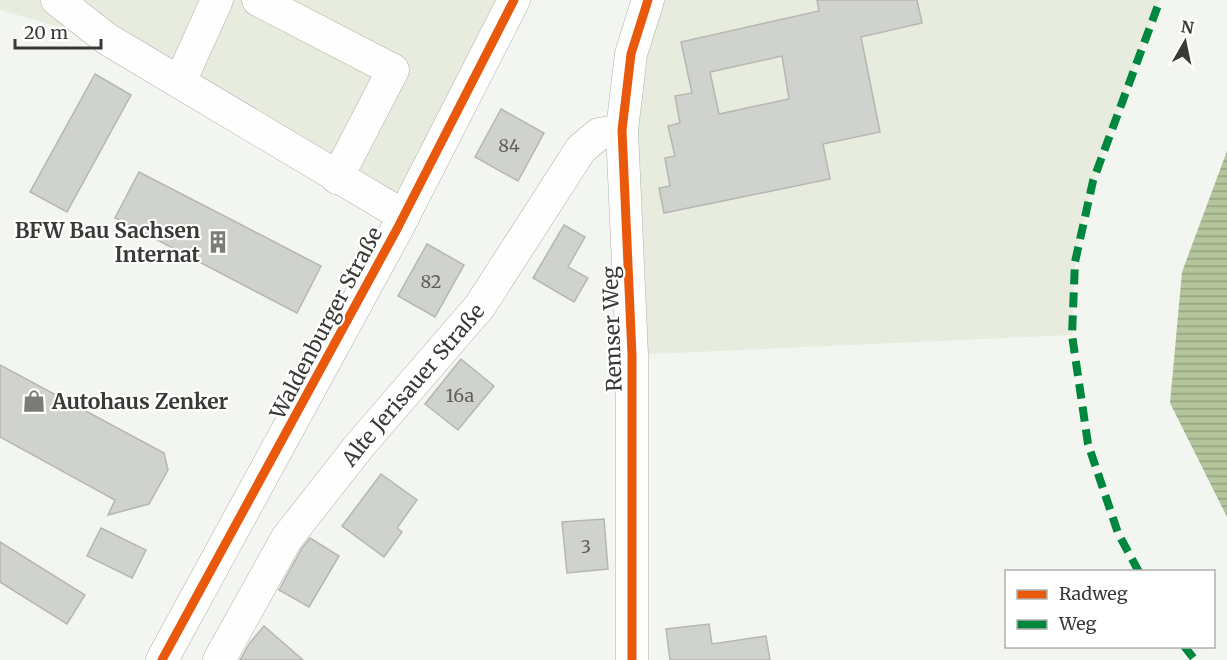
<svg xmlns="http://www.w3.org/2000/svg" width="1227" height="660" viewBox="0 0 1227 660" font-family="Merriweather,serif">
<defs>
<pattern id="water-rules" width="6" height="5" patternUnits="userSpaceOnUse" patternTransform="scale(1.5)"><rect width="6" height="5" fill="#b5c59b"/><path d="M0 2.5h6" fill="none" stroke="#94a17f"/></pattern>
</defs>
<rect width="100%" height="100%" fill="#f3f6f0"/>
<!-- built -->
<g fill="#e7ecdf">
<path d="M 0,0 L 514,0 L 397,229 L 76,32 L 0,10 Z"/>
<path d="M 648,0 L 1160,0 L 1093,181 L 1075,262 L 1072,335 L 632,355 L 622,130 Z"/>
</g>
<!-- water -->
<path fill="url(#water-rules)" d="M 1227,151 L 1227,517 L 1170,403 L 1182,272 Z"/>
<!-- building -->
<g fill="#d0d2ce" stroke="#b5b7b2" stroke-width="1.5" fill-rule="evenodd">
<path d="M 817,0 L 917,0 L 922,23 L 861,37 L 880,132 L 823,144 L 830,179 L 664,213 L 659,188 L 670,186 L 665,158 L 675,156 L 668,126 L 680,123 L 675,96 L 692,93 L 681,42 L 819,11 ZM 782,56 L 789,99 L 719,114 L 710,72 Z"/>
<path d="M 95,74 L 131,95 L 67,212 L 30,192 Z"/>
<path d="M 501,109 L 544,133 L 518,181 L 475,157 Z"/>
<path d="M 139,172 L 321,266 L 297,313 L 115,218 Z"/>
<path d="M 564,225 L 585,237 L 568,267 L 588,278 L 574,302 L 533,278 Z"/>
<path d="M 427,244 L 464,265 L 435,317 L 398,296 Z"/>
<path d="M 461,359 L 494,386 L 458,430 L 425,404 Z"/>
<path d="M 0,365 L 164,453 L 168,470 L 149,504 L 108,515 L 115,500 L 0,437 Z"/>
<path d="M 381,474 L 417,500 L 397,528 L 402,532 L 384,557 L 342,526 Z"/>
<path d="M 604,519 L 608,569 L 567,573 L 562,522 Z"/>
<path d="M 101,528 L 146,550 L 132,578 L 87,556 Z"/>
<path d="M 310,538 L 339,556 L 309,607 L 279,590 L 302,548 Z"/>
<path d="M 0,542 L 85,595 L 67,624 L 0,582 Z"/>
<path d="M 709,624 L 712,644 L 766,636 L 770,660 L 670,660 L 666,629 Z"/>
<path d="M 264,626 L 303,660 L 240,660 L 249,644 Z"/>
</g>
<g fill="none" stroke-linecap="round" stroke-linejoin="round">
<!-- minor casing -->
<g stroke="#aeb1ac" stroke-width="33">
<g id="minor">
<path d="M 57,0 L 107,39 L 404,216"/>
<path d="M 258,0 L 393,70 L 337,178"/>
<path d="M 180,82 L 217,0"/>
<path d="M 162,660 L 397,229 L 514,0"/>
<path id="s1" d="M 219,660 L 287,538 L 360,445 L 480,306 L 581,149 L 599,134 L 622,130"/>
<path d="M 632,660 L 632,355 L 622,130 L 631,54 L 648,0"/>
</g>
</g>
<!-- minor -->
<use href="#minor" stroke="#fdfefd" stroke-width="32"/>
<!-- quiet -->
<g stroke="#00873e" stroke-width="8" stroke-dasharray="15 8" stroke-linecap="butt">
<path d="M 1139,572 L 1118,533 L 1088,444 L 1072,335 L 1075,262 L 1093,181 L 1160,0"/>
<path d="M 1184,646 L 1195,660"/>
</g>
<!-- cycleway casing -->
<g stroke="#fff" stroke-width="13">
<g id="cycleway">
<path d="M 162,660 L 397,229 L 514,0"/>
<path d="M 632,660 L 632,355 L 622,130 L 631,54 L 648,0"/>
</g>
</g>
<!-- cycleway -->
<use href="#cycleway" stroke="#e8590c" stroke-width="9"/>
</g>
<!-- icons -->
<defs>
<g id="building-bare" transform="scale(1.8)"><path d="M-4-6H4V6H1V3H-1V6H-4ZM-2.5-4.3h1.7v1.8h-1.7ZM.8-4.3h1.7v1.8H.8ZM-2.5-1h1.7V.8h-1.7ZM.8-1h1.7V.8H.8Z" fill="#7a7c77" stroke="#fff" stroke-width="2.5" paint-order="stroke"/></g>
<g id="shop-bare" transform="scale(1.8)"><path d="M-5-2.5h2.3a2.7 3.5 0 0 1 5.4 0H5L5.5 6h-11ZM-1.5-2.5h3a1.5 2.3 0 0 0-3 0Z" fill="#7a7c77" stroke="#fff" stroke-width="2.5" paint-order="stroke"/></g>
</defs>
<g fill-rule="evenodd">
<use href="#building-bare" x="218" y="242"/>
<use href="#shop-bare" x="34" y="401"/>
</g>
<g text-anchor="middle" dominant-baseline="central" stroke-width="4.5" stroke-linejoin="round" paint-order="stroke">
<!-- number labels -->
<g font-size="18" fill="#5f605c">
<text x="509" y="145">84</text>
<text x="431" y="281">82</text>
<text x="460" y="395">16a</text>
<text x="586" y="546">3</text>
</g>
<!-- poi labels -->
<g font-size="21" font-weight="bold" fill="#393a36" stroke="#fff" text-anchor="end">
<text x="200" y="230">BFW Bau Sachsen<tspan x="200" dy="24">Internat</tspan></text>
<text x="52" y="401" text-anchor="start">Autohaus Zenker</text>
</g>
<!-- street labels -->
<g font-size="21" fill="#393a36" stroke="#fff">
<text transform="translate(326 323) rotate(-62)">Waldenburger Straße</text>
<text transform="translate(612 329) rotate(-92)">Remser Weg</text>
<text stroke="none"><textPath href="#s1" startOffset="338">Alte Jerisauer Straße</textPath></text>
</g>
</g>
<!-- legend -->
<rect x="1005" y="570" width="210" height="78" fill="#ffffff" stroke="#b0b0af" stroke-width="1.5"/>
<rect x="1017" y="590" width="30" height="9" fill="#e8590c" stroke="#b0b0af" stroke-width="1.5"/>
<text x="1059" y="600" font-size="18" fill="#393a36">Radweg</text>
<rect x="1017" y="620" width="30" height="9" fill="#00873e" stroke="#b0b0af" stroke-width="1.5"/>
<text x="1059" y="630" font-size="18" fill="#393a36">Weg</text>
<!-- north arrow -->
<g transform="translate(1185 42) rotate(9)" stroke="#ffffff" stroke-width="4.5" paint-order="stroke">
<path d="M0-4.5L10 22L0 15L-10 22Z" fill="#393a36"/>
<text y="-9" font-size="16" font-weight="bold" text-anchor="middle" fill="#393a36">N</text>
</g>
<!-- scale -->
<path d="M15 39v9h86v-9" fill="none" stroke="#393a36" stroke-width="3"/>
<text x="24" y="39" font-size="18" fill="#393a36" stroke="#ffffff" stroke-width="4.5" paint-order="stroke">20 m</text>
</svg>
